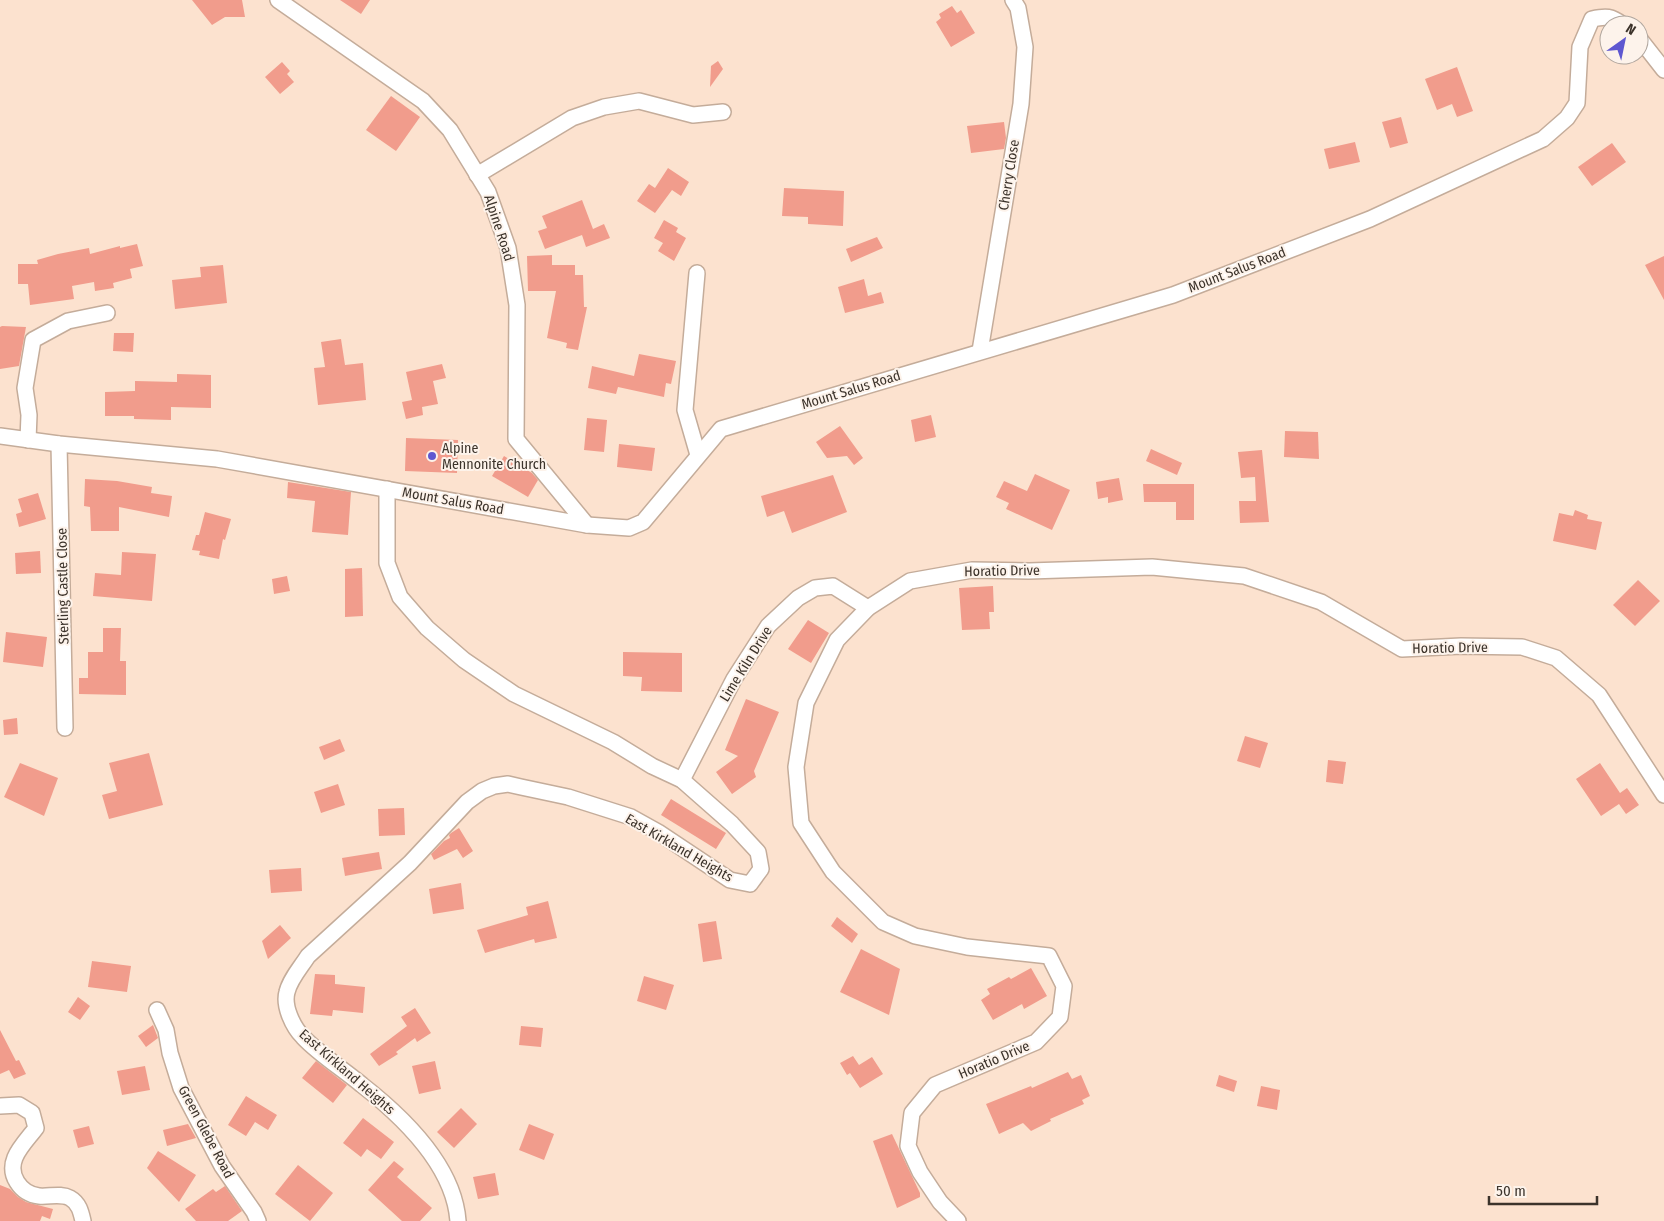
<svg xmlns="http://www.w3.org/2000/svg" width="1664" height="1221" viewBox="0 0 1664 1221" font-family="'Fira Sans Condensed',sans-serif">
<rect width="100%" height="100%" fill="#fce2cf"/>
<!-- building -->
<g fill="#f19c8c">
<path d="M 192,0 L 242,0 L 245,17 L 225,17 L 212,25 Z"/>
<path d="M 340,0 L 370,0 L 361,14 Z"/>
<path d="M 952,6 L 957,13 L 961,10 L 975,33 L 951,47 L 936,22 L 941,18 L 939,14 Z"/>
<path d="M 718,61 L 723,69 L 710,87 L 711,66 Z"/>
<path d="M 282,62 L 290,71 L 287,74 L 294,82 L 280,94 L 265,77 Z"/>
<path d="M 1457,67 L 1473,111 L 1457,117 L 1452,104 L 1437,110 L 1425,79 Z"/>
<path d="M 391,96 L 420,117 L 396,151 L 366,130 Z"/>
<path d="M 1401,117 L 1408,143 L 1390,148 L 1382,122 Z"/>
<path d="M 1004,122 L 1006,138 L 1004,149 L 971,153 L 967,126 Z"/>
<path d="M 1355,142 L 1360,162 L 1329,169 L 1324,149 Z"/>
<path d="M 1612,143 L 1626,162 L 1592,186 L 1578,167 Z"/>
<path d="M 668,168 L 689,182 L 681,196 L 672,190 L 655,213 L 637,201 L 649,184 L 655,188 Z"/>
<path d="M 784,188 L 844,191 L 843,226 L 808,224 L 808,217 L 782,216 Z"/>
<path d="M 582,200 L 593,229 L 604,224 L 610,238 L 586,247 L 582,235 L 545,249 L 538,231 L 547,228 L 542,216 Z"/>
<path d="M 664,220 L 678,228 L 676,232 L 686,238 L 674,261 L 658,251 L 663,243 L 654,238 Z"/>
<path d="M 877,237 L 883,248 L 851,262 L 846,249 Z"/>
<path d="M 137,244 L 143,266 L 130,269 L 132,278 L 113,283 L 114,288 L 95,291 L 94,282 L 72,286 L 74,299 L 30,305 L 28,284 L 18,284 L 18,264 L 38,264 L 37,260 L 58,254 L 89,248 L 90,254 L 120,246 L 120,248 Z"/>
<path d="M 552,255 L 552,265 L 575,265 L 575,275 L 583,275 L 584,307 L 587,307 L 578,350 L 566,348 L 567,343 L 547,338 L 556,291 L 528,291 L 527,256 Z"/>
<path d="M 1664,256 L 1664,300 L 1645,265 Z"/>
<path d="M 223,265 L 227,303 L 175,309 L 172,280 L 201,277 L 200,267 Z"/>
<path d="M 864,279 L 868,296 L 881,292 L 884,303 L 845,313 L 838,287 Z"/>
<path d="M 2,326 L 26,327 L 19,366 L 0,369 L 0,327 Z"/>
<path d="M 114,333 L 134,333 L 133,352 L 113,351 Z"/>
<path d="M 341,339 L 345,365 L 363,363 L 366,400 L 318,405 L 314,368 L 325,367 L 321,342 Z"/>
<path d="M 639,354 L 676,361 L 671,384 L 666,383 L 664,397 L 618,387 L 616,394 L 588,388 L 592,366 L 634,376 Z"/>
<path d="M 442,364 L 446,378 L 433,381 L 438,404 L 422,407 L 423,415 L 406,419 L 402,402 L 412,400 L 406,372 Z"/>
<path d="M 177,374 L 211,375 L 211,408 L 171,407 L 171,420 L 134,419 L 134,416 L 105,416 L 105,392 L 135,391 L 135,381 L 177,382 Z"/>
<path d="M 931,415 L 936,437 L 915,442 L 911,420 Z"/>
<path d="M 587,418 L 607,420 L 604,452 L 584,450 Z"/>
<path d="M 840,426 L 863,458 L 854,465 L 847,456 L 827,458 L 816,442 Z"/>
<path d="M 1285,431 L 1318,432 L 1319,459 L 1284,457 Z"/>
<path d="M 406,438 L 458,440 L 457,473 L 405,471 Z"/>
<path d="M 619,444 L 655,448 L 652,471 L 617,467 Z"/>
<path d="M 1151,449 L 1182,463 L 1177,475 L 1146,461 Z"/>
<path d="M 1262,450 L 1269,522 L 1240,523 L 1239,501 L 1256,501 L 1255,477 L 1241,478 L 1238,452 Z"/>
<path d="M 504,456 L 532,473 L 538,480 L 528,497 L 492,476 Z"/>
<path d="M 1035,474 L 1070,490 L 1052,530 L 1006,509 L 1009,503 L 996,497 L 1004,481 L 1027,491 Z"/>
<path d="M 833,475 L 847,512 L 792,533 L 784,511 L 767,517 L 761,496 Z"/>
<path d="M 1119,478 L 1123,500 L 1108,503 L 1108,497 L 1098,499 L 1096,482 Z"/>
<path d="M 85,479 L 117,481 L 152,487 L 151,493 L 172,496 L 169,517 L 119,507 L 119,531 L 91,531 L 90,507 L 84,506 Z"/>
<path d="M 288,482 L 351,492 L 348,535 L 312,532 L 315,501 L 287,498 Z"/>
<path d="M 1143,484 L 1194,484 L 1194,520 L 1176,520 L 1176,502 L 1144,502 Z"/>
<path d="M 38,493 L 46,519 L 19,527 L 16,514 L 22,512 L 18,499 Z"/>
<path d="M 1575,510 L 1588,515 L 1587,519 L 1602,522 L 1596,550 L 1553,541 L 1559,513 L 1573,516 Z"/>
<path d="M 205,512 L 231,519 L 225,540 L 223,539 L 219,559 L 199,555 L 200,551 L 192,550 L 196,535 L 199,535 Z"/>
<path d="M 40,551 L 41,573 L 16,574 L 15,553 Z"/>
<path d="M 122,552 L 156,554 L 152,601 L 93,596 L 95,573 L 121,575 Z"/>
<path d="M 362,568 L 363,616 L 345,617 L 345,569 Z"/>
<path d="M 287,576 L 290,591 L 274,594 L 272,579 Z"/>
<path d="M 1638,580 L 1660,601 L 1635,626 L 1613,605 Z"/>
<path d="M 993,586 L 994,612 L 989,612 L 990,629 L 962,630 L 959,588 Z"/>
<path d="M 808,620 L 829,633 L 811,663 L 788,649 Z"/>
<path d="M 103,628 L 121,628 L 120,661 L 126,661 L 126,695 L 79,694 L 79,678 L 88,678 L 88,652 L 103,652 Z"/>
<path d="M 6,632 L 47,637 L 43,667 L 3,662 Z"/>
<path d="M 623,652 L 682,653 L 682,692 L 641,691 L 642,677 L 623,676 Z"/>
<path d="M 746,699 L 779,712 L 754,771 L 756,777 L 732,794 L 716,772 L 738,756 L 725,750 Z"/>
<path d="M 17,718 L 18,734 L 4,735 L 3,720 Z"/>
<path d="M 1245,736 L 1268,743 L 1260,768 L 1237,761 Z"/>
<path d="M 340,739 L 345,751 L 324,760 L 319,747 Z"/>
<path d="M 149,753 L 163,805 L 109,819 L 102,795 L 117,791 L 109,763 Z"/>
<path d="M 1328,760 L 1346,762 L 1343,784 L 1326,782 Z"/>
<path d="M 20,763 L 58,778 L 44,816 L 4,797 Z"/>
<path d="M 1600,763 L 1620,793 L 1627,788 L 1639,805 L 1626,814 L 1619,804 L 1601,816 L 1576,779 Z"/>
<path d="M 338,784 L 345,805 L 321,813 L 314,792 Z"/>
<path d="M 671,799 L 726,833 L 716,849 L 661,815 Z"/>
<path d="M 404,808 L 405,835 L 379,836 L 378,809 Z"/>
<path d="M 459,828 L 473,851 L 463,858 L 457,849 L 434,860 L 431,854 L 444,841 L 450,838 L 449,835 L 451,833 Z"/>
<path d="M 379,852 L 382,869 L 345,876 L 342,858 Z"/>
<path d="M 301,868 L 302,891 L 271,893 L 269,870 Z"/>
<path d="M 461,883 L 464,909 L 433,914 L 429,889 Z"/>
<path d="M 548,901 L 557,938 L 535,943 L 534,939 L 485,953 L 477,930 L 528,915 L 526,907 Z"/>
<path d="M 837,917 L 858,934 L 852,943 L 831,926 Z"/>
<path d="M 716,921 L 722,959 L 703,962 L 698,924 Z"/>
<path d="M 280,925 L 291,938 L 268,959 L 262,941 Z"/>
<path d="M 861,949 L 900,969 L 889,1015 L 840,992 Z"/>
<path d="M 92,961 L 131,966 L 127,992 L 88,987 Z"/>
<path d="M 1031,968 L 1047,996 L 1024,1009 L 1022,1004 L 993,1020 L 981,1000 L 990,994 L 987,989 L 1009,977 L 1011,979 Z"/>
<path d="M 315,974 L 335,975 L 335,984 L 365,987 L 363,1013 L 333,1010 L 332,1016 L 310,1014 Z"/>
<path d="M 644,976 L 674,985 L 666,1010 L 637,1001 Z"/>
<path d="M 78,997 L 90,1006 L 80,1020 L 68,1012 Z"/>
<path d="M 415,1008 L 431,1033 L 417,1042 L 415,1038 L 396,1052 L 398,1054 L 379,1066 L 370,1054 L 407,1026 L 401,1017 Z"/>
<path d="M 153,1025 L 158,1038 L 146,1047 L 138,1036 Z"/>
<path d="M 521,1026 L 543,1028 L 541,1047 L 519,1045 Z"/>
<path d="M 0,1030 L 16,1061 L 19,1060 L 26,1074 L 14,1079 L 9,1070 L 0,1074 Z"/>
<path d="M 853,1056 L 859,1065 L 872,1057 L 883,1074 L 860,1088 L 850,1073 L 847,1075 L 840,1063 Z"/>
<path d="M 316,1061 L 347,1085 L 333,1103 L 302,1078 Z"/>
<path d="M 435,1061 L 441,1089 L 419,1094 L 412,1066 Z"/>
<path d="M 145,1066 L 150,1090 L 122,1095 L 117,1071 Z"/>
<path d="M 1068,1072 L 1072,1079 L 1081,1075 L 1090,1096 L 1082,1100 L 1084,1104 L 1050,1119 L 1051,1121 L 1031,1131 L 1023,1123 L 999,1134 L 986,1104 L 1031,1086 L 1032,1088 Z"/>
<path d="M 1219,1075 L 1237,1081 L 1234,1092 L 1216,1086 Z"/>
<path d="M 1261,1086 L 1280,1090 L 1277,1110 L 1257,1106 Z"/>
<path d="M 246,1096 L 277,1115 L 268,1130 L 255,1122 L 246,1136 L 228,1125 Z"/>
<path d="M 461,1108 L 477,1124 L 454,1148 L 437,1132 Z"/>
<path d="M 363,1118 L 394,1142 L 381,1159 L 367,1149 L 361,1157 L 343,1143 Z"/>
<path d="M 188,1124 L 196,1138 L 167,1146 L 163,1130 Z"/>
<path d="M 529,1124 L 554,1134 L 544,1160 L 519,1150 Z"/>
<path d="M 89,1126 L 94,1144 L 78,1148 L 73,1130 Z"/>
<path d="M 892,1134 L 920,1193 L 920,1197 L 897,1208 L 873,1141 Z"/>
<path d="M 158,1151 L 196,1175 L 179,1202 L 147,1168 Z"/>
<path d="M 394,1161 L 404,1169 L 397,1177 L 432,1208 L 420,1221 L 402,1221 L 368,1190 Z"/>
<path d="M 298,1165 L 333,1193 L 310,1221 L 275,1194 Z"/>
<path d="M 495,1173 L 499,1195 L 478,1199 L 473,1177 Z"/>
<path d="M 0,1185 L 10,1189 L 18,1197 L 26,1202 L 53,1209 L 50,1219 L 42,1216 L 40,1221 L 0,1221 Z"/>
<path d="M 225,1186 L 242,1211 L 228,1221 L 196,1221 L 185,1209 L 213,1189 L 216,1192 Z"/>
</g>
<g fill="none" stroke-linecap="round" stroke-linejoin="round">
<!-- minor casing -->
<g stroke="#c4ac9a" stroke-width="18">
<g id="minor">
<path d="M 278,0 L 423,101 L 450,130 L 488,192 L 508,248 L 517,305 L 516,439 L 587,525"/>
<path d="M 1639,38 L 1664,70"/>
<path d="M 477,175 L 572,118 L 604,107 L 639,101 L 693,115 L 723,112"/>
<path d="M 697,273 L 685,410 L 698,455"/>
<path d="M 980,351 L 1021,104 L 1025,47 L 1018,8 L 1013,0"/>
<path d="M 0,436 L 59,444 L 217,459 L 587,525 L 629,528 L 643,522 L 721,429 L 1173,295 L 1370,219 L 1543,139 L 1567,118 L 1577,103 L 1580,47 L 1592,19 C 1606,16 1611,16 1623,25"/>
<path d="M 28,440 L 29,415 L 25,388 L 33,340 L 68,321 L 107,313"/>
<path d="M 59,444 L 65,728"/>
<path d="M 387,489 L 387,563 L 400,597 L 427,628 L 464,660 L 514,694 L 613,742 L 652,766 L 682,780 L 732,824 L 758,852 L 761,869 L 750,884 L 730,880 L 658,832 L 631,817 L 568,797 L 521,787 L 508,784 L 494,786 L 482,791 L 467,802 L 410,863 L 308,956 C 301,967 290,979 287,992 C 283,1006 293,1027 303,1037 C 320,1055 343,1069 362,1085 C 403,1117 454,1166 458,1221"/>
<path d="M 682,780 L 734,679 L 768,626 L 798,598 L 815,588 L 833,586 L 868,608"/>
<path d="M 157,1010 L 166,1030 L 170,1053 L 181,1088 L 222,1166 L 254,1212 L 258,1221"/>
<path d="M 0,1106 L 19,1105 L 32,1113 L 36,1128 C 24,1144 4,1161 17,1182 C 22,1190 30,1195 39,1196 C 49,1197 61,1193 70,1198 C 79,1203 81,1212 83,1221"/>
<path d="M 958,1221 L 940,1202 L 920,1172 L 908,1146 L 912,1113 L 935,1085 L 1036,1042 L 1060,1017 L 1064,986 L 1049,956 L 967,947 L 915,936 L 883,922 L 833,872 L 801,823 L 796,767 L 806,703 L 837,640 L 868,608 L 910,581 L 972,570 L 1029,571 L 1152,567 L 1244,576 L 1321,602 L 1402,649 L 1461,646 L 1522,647 L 1556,658 L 1599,695 L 1664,795"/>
</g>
</g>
<!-- minor -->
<use href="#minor" stroke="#fff" stroke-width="15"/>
</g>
<!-- markers -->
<circle fill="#5e57d0" stroke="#fdf3eb" stroke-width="2" cx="432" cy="456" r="5"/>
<g text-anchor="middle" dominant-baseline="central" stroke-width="4" stroke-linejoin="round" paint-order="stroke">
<!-- street labels -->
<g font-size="14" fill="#3c332b" stroke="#fdf3eb">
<text transform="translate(1009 175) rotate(-81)">Cherry Close</text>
<text transform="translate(499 228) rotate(72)">Alpine Road</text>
<text transform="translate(1237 270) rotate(-21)">Mount Salus Road</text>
<text transform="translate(851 390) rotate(-17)">Mount Salus Road</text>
<text transform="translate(453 501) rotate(10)">Mount Salus Road</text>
<text transform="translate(1002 571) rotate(-1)">Horatio Drive</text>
<text transform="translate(63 586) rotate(-91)">Sterling Castle Close</text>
<text transform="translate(1450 648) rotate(-1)">Horatio Drive</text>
<text transform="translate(746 664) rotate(-58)">Lime Kiln Drive</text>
<text transform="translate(679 848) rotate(30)">East Kirkland Heights</text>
<text transform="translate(994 1060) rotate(-23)">Horatio Drive</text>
<text transform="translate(347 1072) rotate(41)">East Kirkland Heights</text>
<text transform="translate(206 1132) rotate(62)">Green Glebe Road</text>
</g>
<!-- poi labels -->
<g font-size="14" fill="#3c332b" stroke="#fdf3eb" text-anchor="start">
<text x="442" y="448">Alpine<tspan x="442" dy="16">Mennonite Church</tspan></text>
</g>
</g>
<!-- north arrow -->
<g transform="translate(1624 40) rotate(33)"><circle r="24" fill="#fdf3eb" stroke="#b0a69e"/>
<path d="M0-4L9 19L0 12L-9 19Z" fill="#5e57d0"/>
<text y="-8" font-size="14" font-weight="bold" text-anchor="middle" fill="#3c332b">N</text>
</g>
<!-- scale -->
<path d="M1489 1196v8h108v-8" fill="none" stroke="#3c332b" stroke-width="2.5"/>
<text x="1496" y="1196" font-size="15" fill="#3c332b" stroke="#fdf3eb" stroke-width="4" paint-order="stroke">50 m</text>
</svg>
